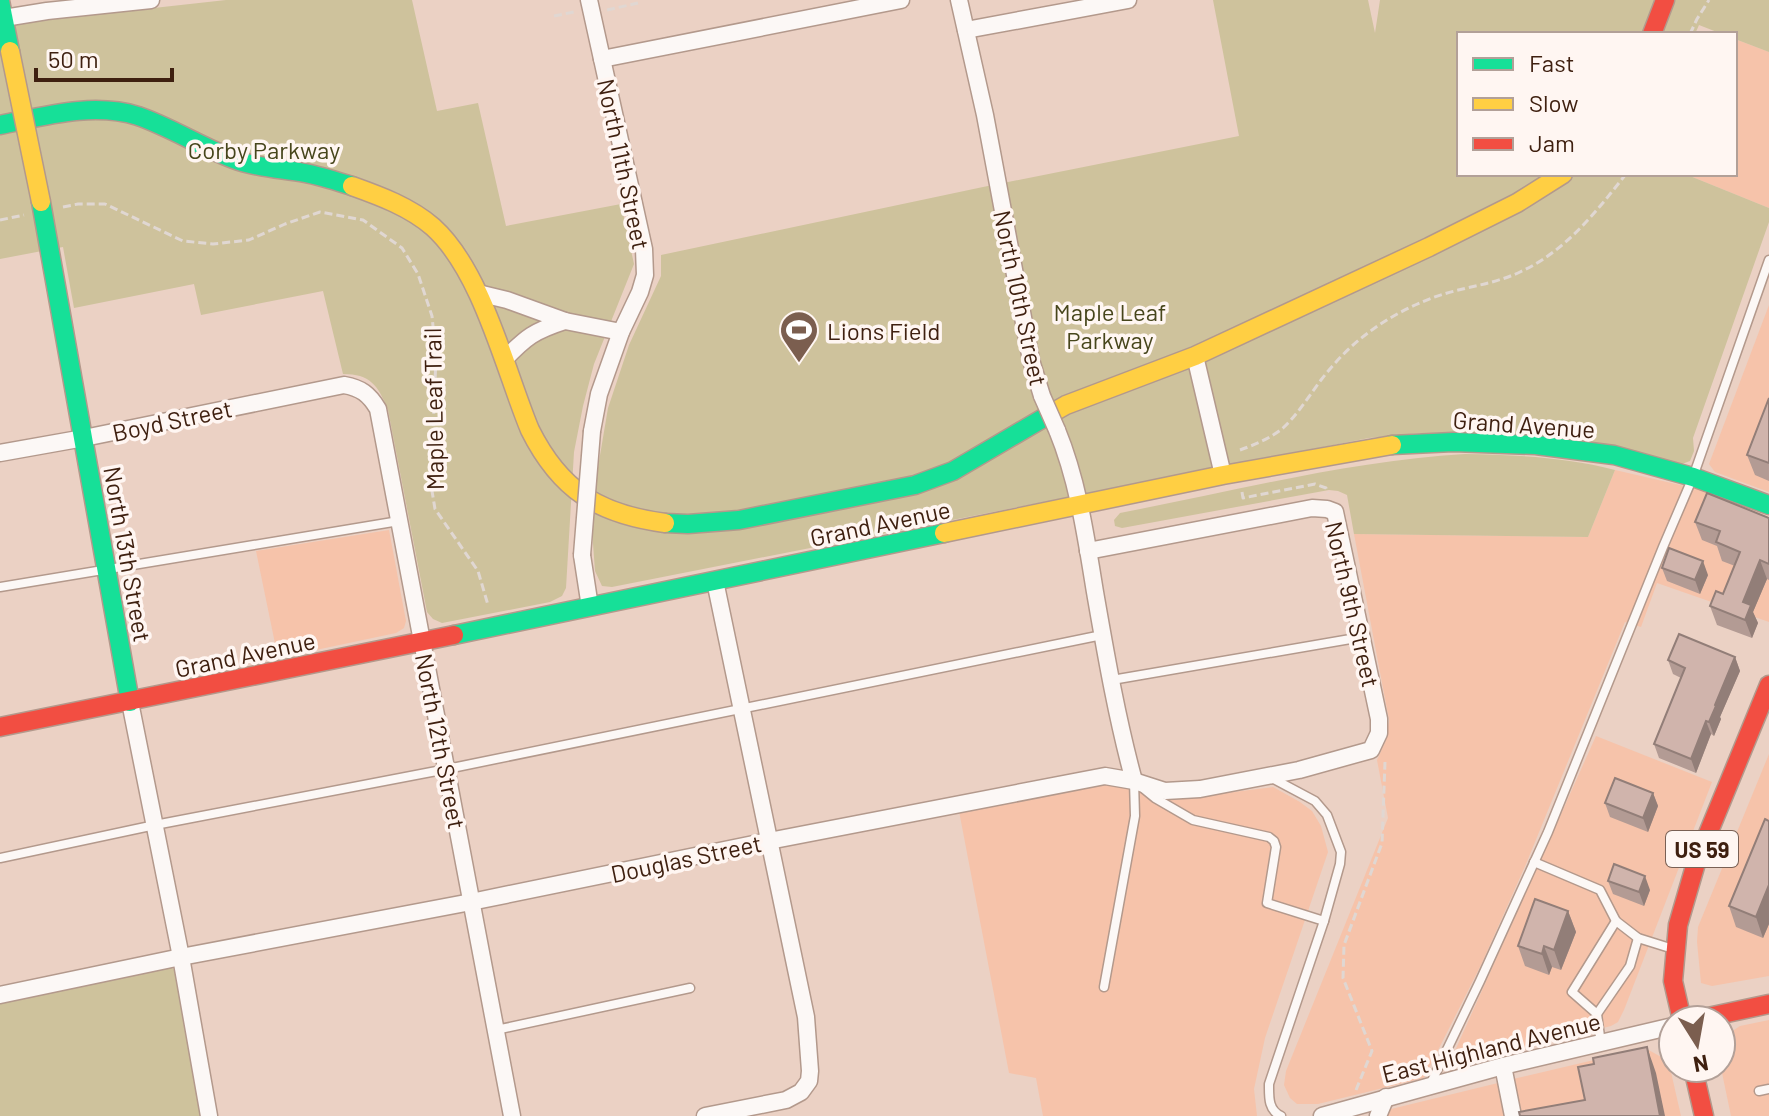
<svg xmlns="http://www.w3.org/2000/svg" width="1769" height="1116" viewBox="0 0 1769 1116" font-family="Barlow,sans-serif">
<rect width="100%" height="100%" fill="#ebd1c4"/>
<!-- built -->
<g fill="#f6c3aa">
<path d="M 1735,39 L 1769,52 L 1769,208 L 1685,174 L 1735,174 Z"/>
<path d="M 1769,305 L 1769,492 L 1715,472 L 1709,464 Z"/>
<path d="M 1615,470 L 1706,491 L 1769,517 L 1769,622 L 1657,583 L 1641,627 L 1625,622 L 1526,864 L 1482,963 L 1424,1078 L 1318,1104 L 1297,1104 L 1290,1098 L 1284,1085 L 1286,1071 L 1388,818 L 1377,760 L 1386,740 L 1389,720 L 1354,534 L 1588,537 Z"/>
<path d="M 389,530 L 406,621 L 404,628 L 396,633 L 278,658 L 256,551 Z"/>
<path d="M 1596,736 L 1712,782 L 1624,1010 L 1618,1022 L 1611,1026 L 1451,1066 L 1454,1053 Z"/>
<path d="M 1769,754 L 1769,976 L 1712,986 L 1701,983 L 1697,942 L 1698,927 Z"/>
<path d="M 1110,782 L 1123,788 L 1166,797 L 1185,798 L 1273,787 L 1300,802 L 1312,811 L 1321,826 L 1328,852 L 1265,1038 L 1254,1089 L 1257,1116 L 1043,1116 L 1036,1078 L 1009,1073 L 959,811 Z"/>
<path d="M 1769,1020 L 1769,1116 L 1731,1116 L 1721,1068 L 1721,1051 L 1726,1040 L 1734,1030 L 1740,1026 Z"/>
<path d="M 1645,1048 L 1663,1058 L 1671,1072 L 1681,1116 L 1520,1116 L 1513,1079 Z"/>
<path d="M 1498,1083 L 1505,1116 L 1384,1116 L 1387,1110 Z"/>
</g>
<!-- green -->
<g fill="#cec29c">
<path d="M 226,0 L 412,0 L 437,111 L 478,103 L 506,226 L 621,204 L 634,264 L 594,364 L 583,406 L 574,452 L 566,588 L 562,596 L 550,602 L 442,623 L 433,619 L 427,612 L 388,410 C 378,385 370,374 343,374 L 323,291 L 201,315 L 194,284 L 74,308 L 63,247 L 0,259 L 0,25 Z"/>
<path d="M 1213,0 L 1368,0 L 1375,33 L 1380,0 L 1769,0 L 1769,52 L 1735,39 L 1735,34 L 1722,34 L 1699,25 L 1695,34 L 1459,34 L 1459,174 L 1685,174 L 1769,208 L 1769,222 L 1693,438 L 1694,451 L 1690,461 L 1682,464 L 1420,433 L 1369,438 L 612,587 L 602,586 L 595,571 L 592,530 L 597,473 L 608,408 L 629,345 L 661,276 L 661,255 L 983,187 L 1239,136 Z"/>
<path d="M 1465,454 C 1516,455 1566,457 1615,470 L 1588,537 L 1354,534 L 1347,495 L 1338,491 L 1329,490 L 1122,528 L 1115,526 L 1114,520 L 1120,513 C 1234,491 1349,461 1465,454 Z"/>
<path d="M 169,966 L 176,971 L 204,1116 L 0,1116 L 0,1001 Z"/>
</g>
<g fill="none" stroke-linecap="round" stroke-linejoin="round">
<!-- lane casing -->
<g stroke="#b3998c" stroke-width="11">
<g id="lane">
<path d="M 0,587 L 399,521"/>
<path d="M 1112,680 L 1362,637"/>
<path d="M 1270,777 L 1315,801 L 1327,815 L 1341,852 L 1340,864 L 1324,921 L 1269,1084 C 1269,1097 1268,1110 1281,1116"/>
<path d="M 1144,789 L 1155,798 L 1193,820 L 1269,837 L 1274,841 L 1276,847 L 1267,903 L 1324,921"/>
<path d="M 0,858 L 155,825 L 447,769 L 1102,635"/>
<path d="M 1534,862 L 1600,890 L 1616,921 L 1638,938 L 1670,948"/>
<path d="M 1104,987 L 1135,816 L 1134,781"/>
<path d="M 1597,1014 L 1630,966 L 1638,938"/>
<path d="M 496,1030 L 690,988"/>
<path d="M 1601,1044 L 1597,1014 L 1572,992 L 1616,921"/>
<path d="M 1430,1085 L 1480,981 L 1548,832 L 1663,547 L 1693,477 L 1769,260"/>
<path d="M 1759,1091 L 1769,1089"/>
</g>
</g>
<!-- street casing -->
<g stroke="#b3998c" stroke-width="19">
<g id="street">
<path d="M 589,0 L 644,249 L 645,275 L 640,292 L 621,332 L 599,394 L 592,431"/>
<path d="M 959,0 L 985,115 L 1031,360 L 1042,396"/>
<path d="M 4,18 L 47,11 L 151,0"/>
<path d="M 966,30 L 1128,0"/>
<path d="M 602,59 L 901,0"/>
<path d="M 478,293 L 507,300 L 565,321 L 621,332"/>
<path d="M 1195,356 L 1223,475"/>
<path d="M 504,360 C 526,337 534,331 565,321"/>
<path d="M 1057,430 C 1078,481 1086,537 1095,592 C 1106,655 1117,719 1134,781"/>
<path d="M 0,453 L 84,438 L 344,385 C 361,388 369,394 378,409 L 512,1116"/>
<path d="M 582,555 L 590,607"/>
<path d="M 130,702 L 181,957 L 209,1116"/>
<path d="M 0,995 L 181,957 L 471,902 L 769,841 L 1105,776 L 1134,781 L 1165,791 L 1200,789 L 1299,770 L 1371,750 L 1379,733 L 1379,719 L 1335,512 L 1327,509 L 1312,508 L 1088,551"/>
<path d="M 1503,1066 L 1513,1116"/>
<path d="M 705,1116 L 786,1100 L 801,1092 L 809,1081 L 810,1071 L 806,1017 L 715,581"/>
<path d="M 1322,1116 L 1503,1066 L 1673,1026"/>
<path d="M 1378,1116 L 1386,1097"/>
</g>
</g>
<!-- fast casing -->
<g stroke="#b3998c" stroke-width="21">
<g id="fast">
<path d="M 0,1 L 10,51"/>
<path d="M 0,125 C 45,116 93,102 138,116 C 173,128 204,149 239,161 C 260,168 283,169 305,173 C 321,176 336,181 352,186"/>
<path d="M 41,202 L 130,702"/>
<path d="M 1392,445 L 1453,442 L 1536,445 L 1614,455 L 1693,477 L 1769,505"/>
<path d="M 665,523 L 688,524 L 739,520 L 915,485 L 953,471 L 1052,413"/>
<path d="M 454,635 L 944,533"/>
</g>
</g>
<!-- slow casing -->
<g stroke="#b3998c" stroke-width="21">
<g id="slow">
<path d="M 352,186 C 380,196 410,207 433,227 C 482,271 505,370 530,430 C 560,490 598,514 665,523"/>
<path d="M 1052,413 L 1066,405 L 1195,356 L 1429,247 L 1517,203 L 1563,174"/>
<path d="M 944,533 L 1223,475 L 1392,445"/>
</g>
</g>
<!-- jam casing -->
<g stroke="#b3998c" stroke-width="21">
<g id="jam">
<path d="M 1652,34 L 1665,0"/>
<path d="M 0,727 L 454,635"/>
<path d="M 1682,1020 L 1673,981 L 1678,925 L 1696,863 L 1769,685"/>
<path d="M 1694,1020 L 1769,1004"/>
<path d="M 1693,1068 L 1704,1116"/>
</g>
</g>
<!-- path -->
<g stroke="#e0d7d2" stroke-width="3" stroke-dasharray="8 4" stroke-linecap="butt">
<path d="M 607,10 L 638,3"/>
<path d="M 554,16 L 574,12"/>
<path d="M 1690,34 L 1697,19 L 1709,0"/>
<path d="M 63,207 L 78,204 L 105,204 L 183,241 L 213,244 L 249,240 L 285,224 L 320,212 L 363,220 L 402,248 L 418,274 L 432,316 L 436,356 L 431,485 L 435,509 L 478,571 L 488,605"/>
<path d="M 0,220 L 24,215"/>
<path d="M 1240,450 C 1254,445 1271,438 1283,428 C 1298,414 1309,396 1321,380 C 1335,362 1350,346 1368,333 C 1388,317 1420,301 1444,294 C 1470,286 1494,284 1520,272 C 1566,251 1596,212 1626,174"/>
<path d="M 1242,492 L 1243,498 L 1315,484 L 1326,488 L 1328,493"/>
<path d="M 1356,1090 L 1372,1051 L 1343,978 L 1344,945 L 1382,843 L 1385,762"/>
</g>
<!-- lane -->
<use href="#lane" stroke="#fcf8f6" stroke-width="8"/>
<!-- street -->
<use href="#street" stroke="#fcf8f6" stroke-width="16"/>
<!-- fast -->
<use href="#fast" stroke="#16e098" stroke-width="18"/>
<!-- slow -->
<use href="#slow" stroke="#ffcf43" stroke-width="18"/>
<!-- jam -->
<use href="#jam" stroke="#f24e42" stroke-width="18"/>
<!-- street-bridge casing -->
<g stroke="#b3998c" stroke-width="19" stroke-linecap="butt">
<g id="street-bridge">
<path d="M 1042,396 L 1057,430"/>
<path d="M 582,555 L 592,431"/>
</g>
</g>
<!-- slow-bridge casing -->
<g stroke="#b3998c" stroke-width="21" stroke-linecap="butt">
<path id="slow-bridge" d="M 10,51 L 41,202"/>
</g>
<!-- street-bridge -->
<use href="#street-bridge" stroke="#fcf8f6" stroke-width="16"/>
<!-- slow-bridge -->
<use href="#slow-bridge" stroke="#ffcf43" stroke-width="18"/>
</g>
<!-- wall -->
<g fill="#b39b94">
<path d="M 1769,398 L 1769,481 L 1755,475 L 1747,455 Z"/>
<path d="M 1769,518 L 1769,580 L 1767,579 L 1753,612 L 1758,623 L 1752,638 L 1717,625 L 1710,606 L 1723,594 L 1735,566 L 1722,561 L 1717,546 L 1702,540 L 1695,522 Z"/>
<path d="M 1662,568 L 1708,575 L 1700,594 L 1667,581 Z"/>
<path d="M 1735,657 L 1740,671 L 1720,717 L 1721,719 L 1714,736 L 1711,734 L 1696,773 L 1659,758 L 1654,744 L 1681,678 L 1673,674 L 1668,660 Z"/>
<path d="M 1653,793 L 1658,806 L 1648,832 L 1610,817 L 1605,803 Z"/>
<path d="M 1769,821 L 1769,924 L 1763,938 L 1736,927 L 1729,906 Z"/>
<path d="M 1608,881 L 1650,890 L 1644,906 L 1613,894 Z"/>
<path d="M 1568,911 L 1576,932 L 1561,970 L 1552,967 L 1549,975 L 1525,966 L 1518,946 Z"/>
</g>
<!-- shaded-wall -->
<g fill="#927e78">
<path d="M 1760,560 L 1767,579 L 1753,612 L 1758,623 L 1752,638 L 1745,620 L 1743,602 Z"/>
<path d="M 1703,561 L 1708,575 L 1700,594 L 1695,580 Z"/>
<path d="M 1735,657 L 1740,671 L 1720,717 L 1721,719 L 1714,736 L 1709,722 L 1715,705 Z"/>
<path d="M 1706,721 L 1711,734 L 1696,773 L 1691,759 Z"/>
<path d="M 1653,793 L 1658,806 L 1648,832 L 1643,818 Z"/>
<path d="M 1645,876 L 1650,890 L 1644,906 L 1639,892 Z"/>
<path d="M 1769,885 L 1769,924 L 1763,938 L 1756,917 Z"/>
<path d="M 1568,911 L 1576,932 L 1561,970 L 1554,950 Z"/>
<path d="M 1544,946 L 1552,967 L 1549,975 L 1542,954 Z"/>
<path d="M 1647,1047 L 1656,1073 L 1665,1116 L 1660,1116 Z"/>
</g>
<!-- building -->
<g fill="#d0b4ac" stroke="#927e78" stroke-width="2">
<path d="M 1769,398 L 1769,463 L 1747,455 Z"/>
<path d="M 1707,493 L 1769,518 L 1769,564 L 1760,560 L 1743,602 L 1751,605 L 1745,620 L 1710,606 L 1716,591 L 1723,594 L 1740,552 L 1716,542 L 1720,531 L 1695,522 Z"/>
<path d="M 1669,548 L 1703,561 L 1695,580 L 1662,568 Z"/>
<path d="M 1679,634 L 1735,657 L 1715,705 L 1716,706 L 1709,722 L 1706,721 L 1691,759 L 1654,744 L 1685,668 L 1668,660 Z"/>
<path d="M 1615,778 L 1653,793 L 1643,818 L 1605,803 Z"/>
<path d="M 1765,819 L 1769,821 L 1769,885 L 1756,917 L 1729,906 Z"/>
<path d="M 1614,864 L 1645,876 L 1639,892 L 1608,881 Z"/>
<path d="M 1535,899 L 1568,911 L 1554,950 L 1544,946 L 1542,954 L 1518,946 Z"/>
<path d="M 1647,1047 L 1660,1116 L 1520,1116 L 1519,1112 L 1585,1100 L 1578,1067 L 1594,1064 L 1593,1058 Z"/>
</g>
<!-- icons -->
<defs>
<g id="stadium-pin" transform="scale(2)"><path d="M0 17L-7.5 6A9.5 9.5 0 1 1 7.5 6Z" fill="#7b5e4f" stroke="#fff6f2"/><path d="M0-5a6.5 5 0 1 0 0 10a6.5 5 0 1 0 0-10ZM-3.5-1.8h7v3.6h-7Z" fill="#fff"/></g>
</defs>
<g fill-rule="evenodd">
<use href="#stadium-pin" x="799" y="330"/>
</g>
<g text-anchor="middle" dominant-baseline="central" stroke-width="7" stroke-linejoin="round" paint-order="stroke">
<!-- shield labels -->
<rect fill="#fff6f2" stroke="#796054" stroke-width="2" x="1666" y="831" width="72" height="36" rx="6"/>
<g font-size="22" font-weight="bold" fill="#3f2010">
<text x="1702" y="849">US 59</text>
</g>
<!-- park labels -->
<g font-size="24" fill="#47461c" stroke="#fff6f2">
<text x="264" y="149">Corby Parkway</text>
<text x="1110" y="311">Maple Leaf<tspan x="1110" dy="28">Parkway</tspan></text>
</g>
<!-- street labels -->
<g font-size="24" fill="#3f2010" stroke="#fff6f2">
<text transform="translate(624 164) rotate(78)">North 11th Street</text>
<text transform="translate(1021 298) rotate(78)">North 10th Street</text>
<text transform="translate(433 409) rotate(-91)">Maple Leaf Trail</text>
<text transform="translate(172 420) rotate(-12)">Boyd Street</text>
<text transform="translate(1524 424) rotate(4)">Grand Avenue</text>
<text transform="translate(880 523) rotate(-12)">Grand Avenue</text>
<text transform="translate(128 554) rotate(80)">North 13th Street</text>
<text transform="translate(1353 604) rotate(77)">North 9th Street</text>
<text transform="translate(245 654) rotate(-12)">Grand Avenue</text>
<text transform="translate(441 741) rotate(79)">North 12th Street</text>
<text transform="translate(686 858) rotate(-12)">Douglas Street</text>
<text transform="translate(1491 1047) rotate(-14)">East Highland Avenue</text>
</g>
<!-- poi labels -->
<g font-size="24" fill="#3f2010" stroke="#fff6f2" text-anchor="start">
<text x="827" y="330">Lions Field</text>
</g>
</g>
<!-- legend -->
<rect x="1457" y="32" width="280" height="144" fill="#fff6f2" stroke="#b2a098" stroke-width="2"/>
<rect x="1473" y="58" width="40" height="12" fill="#16e098" stroke="#b2a098" stroke-width="2"/>
<text x="1529" y="72" font-size="24" fill="#3f2010">Fast</text>
<rect x="1473" y="98" width="40" height="12" fill="#ffcf43" stroke="#b2a098" stroke-width="2"/>
<text x="1529" y="112" font-size="24" fill="#3f2010">Slow</text>
<rect x="1473" y="138" width="40" height="12" fill="#f24e42" stroke="#b2a098" stroke-width="2"/>
<text x="1529" y="152" font-size="24" fill="#3f2010">Jam</text>
<!-- north arrow -->
<g transform="translate(1697 1044) rotate(169)"><circle r="38" fill="#fff6f2" stroke="#b2a098" stroke-width="2"/>
<path d="M0-6L14 30L0 20L-14 30Z" fill="#7b5e4f"/>
<text y="-12" font-size="22" font-weight="bold" text-anchor="middle" fill="#3f2010">N</text>
</g>
<!-- scale -->
<path d="M36 68v12h136v-12" fill="none" stroke="#3f2010" stroke-width="4"/>
<text x="48" y="68" font-size="24" fill="#3f2010" stroke="#fff6f2" stroke-width="6" paint-order="stroke">50 m</text>
</svg>
